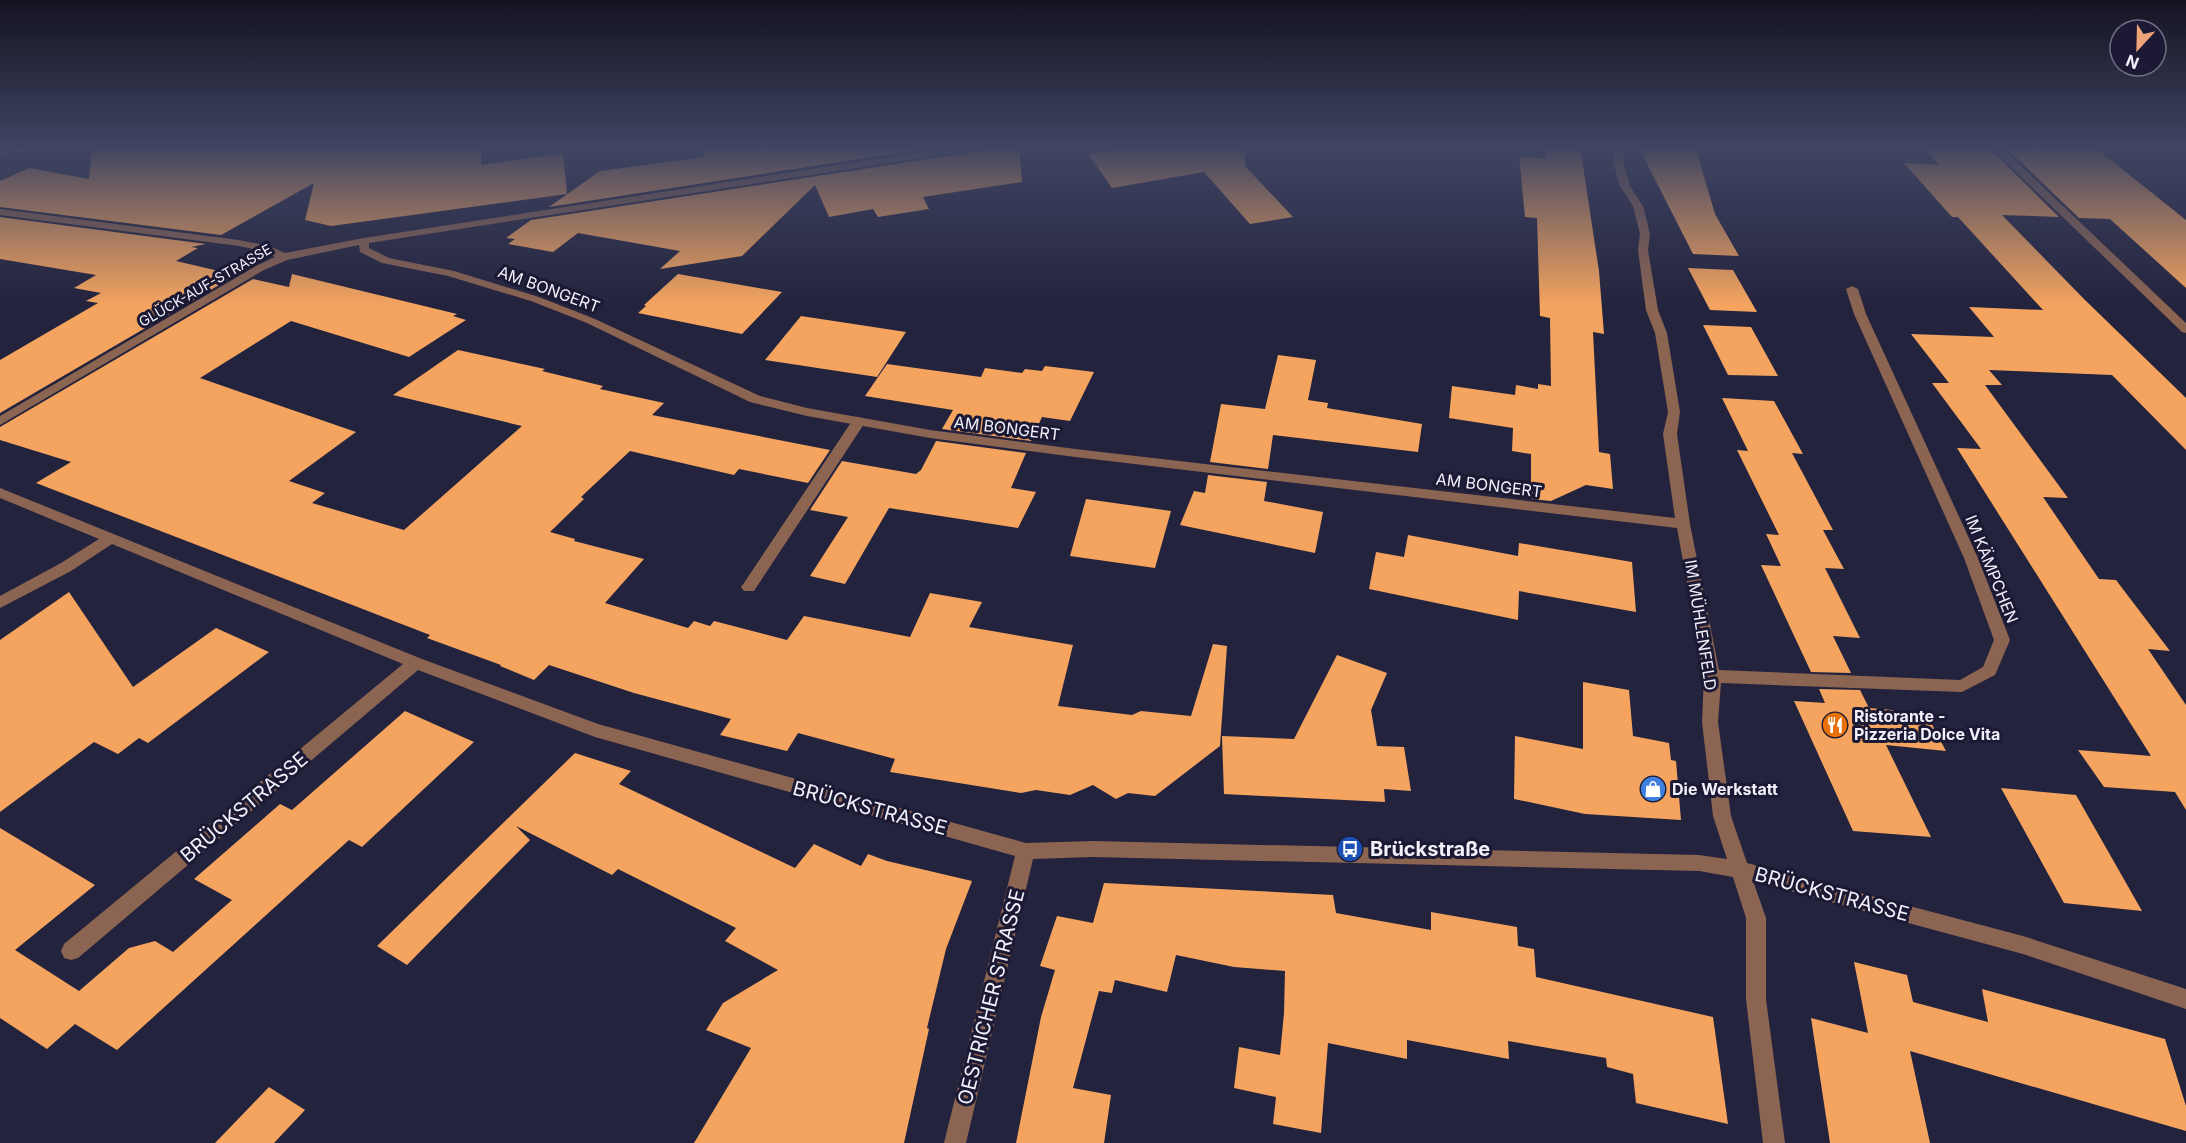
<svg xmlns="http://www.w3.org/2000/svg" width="2186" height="1143" viewBox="0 0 2186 1143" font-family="Inter,sans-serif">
<rect width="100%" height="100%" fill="#24233d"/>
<!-- building -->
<g fill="#f5a45f">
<path d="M 92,146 L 481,146 L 481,165 L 563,153 L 567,194 L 331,226 L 305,220 L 314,183 L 221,235 L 0,207 L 0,181 L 29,168 L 89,179 Z"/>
<path d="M 735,146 L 943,146 L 549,207 L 600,171 L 705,157 L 703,151 Z"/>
<path d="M 987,146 L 1019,146 L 1022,182 L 923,197 L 929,209 L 878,217 L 873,209 L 829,217 L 815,185 L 742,256 L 660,269 L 680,251 L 578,233 L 553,252 L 508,244 L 515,239 L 506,238 L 531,220 L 980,151 Z"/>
<path d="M 1138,146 L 1244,146 L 1245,166 L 1293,217 L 1250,224 L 1204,172 L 1112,188 L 1088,154 Z"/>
<path d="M 1545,146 L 1579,146 L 1583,166 L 1599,271 L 1604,334 L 1593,332 L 1599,452 L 1610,454 L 1613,489 L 1586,485 L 1551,501 L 1531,499 L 1531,454 L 1512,451 L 1513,428 L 1449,418 L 1452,386 L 1515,395 L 1516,385 L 1538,389 L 1538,384 L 1551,386 L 1550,318 L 1540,316 L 1537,218 L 1525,217 L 1519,156 L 1546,159 Z"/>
<path d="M 1638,146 L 1695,146 L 1715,214 L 1739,256 L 1693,254 Z"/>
<path d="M 1921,146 L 1987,146 L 2059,217 L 2002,215 L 2084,299 L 2186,398 L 2186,450 L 2112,375 L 1989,370 L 2002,385 L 1985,385 L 2068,498 L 2043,497 L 2099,579 L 2116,580 L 2170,651 L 2148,649 L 2186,705 L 2186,810 L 2175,792 L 2104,787 L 2078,750 L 2151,756 L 1957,448 L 1981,449 L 1932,383 L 1949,383 L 1911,334 L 1994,337 L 1969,307 L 2043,310 L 1958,217 L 1952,217 L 1904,163 L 1939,165 Z"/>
<path d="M 2004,146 L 2093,146 L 2186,220 L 2186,288 L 2110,219 L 2079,218 Z"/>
<path d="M 0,217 L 206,244 L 191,247 L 198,248 L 176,261 L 236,275 L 0,413 L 0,360 L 98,303 L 86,301 L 101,293 L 74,288 L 96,275 L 0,259 Z"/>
<path d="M 1688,268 L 1733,270 L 1757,312 L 1710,310 Z"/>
<path d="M 292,274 L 457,314 L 453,316 L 466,320 L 409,357 L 291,321 L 200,378 L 356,432 L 289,481 L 325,493 L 312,503 L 404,530 L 522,426 L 393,395 L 458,350 L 545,369 L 542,371 L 603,386 L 600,389 L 664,403 L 652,415 L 830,450 L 808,483 L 739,469 L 734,475 L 630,451 L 581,497 L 584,499 L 550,532 L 575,539 L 574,541 L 644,559 L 605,603 L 688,628 L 694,621 L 710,626 L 714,621 L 787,640 L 804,616 L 910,637 L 930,593 L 982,602 L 969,627 L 1073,645 L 1058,706 L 1132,715 L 1141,711 L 1191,716 L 1213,644 L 1227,646 L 1220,746 L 1155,796 L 1128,793 L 1116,799 L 1093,785 L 1070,795 L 1036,790 L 1021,793 L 890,772 L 895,759 L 798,733 L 787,751 L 720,735 L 731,719 L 634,693 L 549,665 L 534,680 L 500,666 L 501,665 L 427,638 L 430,635 L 36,483 L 71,462 L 0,440 L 0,427 L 253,279 L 289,287 Z"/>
<path d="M 678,274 L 782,292 L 742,334 L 638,313 L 646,306 L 644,305 Z"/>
<path d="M 801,316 L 906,332 L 877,377 L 765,360 Z"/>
<path d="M 1703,325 L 1751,327 L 1778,376 L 1728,375 Z"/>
<path d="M 1278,355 L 1316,360 L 1308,400 L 1328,403 L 1327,408 L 1422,424 L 1418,452 L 1273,435 L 1268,469 L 1210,462 L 1221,404 L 1265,409 Z"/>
<path d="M 887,364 L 981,377 L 985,368 L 1022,373 L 1025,369 L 1042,371 L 1045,366 L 1094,372 L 1070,421 L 1042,417 L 1031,441 L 942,429 L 953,410 L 865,396 Z"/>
<path d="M 1722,398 L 1774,401 L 1803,454 L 1792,453 L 1833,530 L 1823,530 L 1844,569 L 1825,568 L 1860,638 L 1833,636 L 1851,673 L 1811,672 L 1761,565 L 1781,566 L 1766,534 L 1779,535 L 1737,450 L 1748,451 Z"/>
<path d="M 936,441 L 1026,453 L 1011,488 L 1036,492 L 1018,528 L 889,508 L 845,584 L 810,576 L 848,517 L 810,510 L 842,461 L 916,474 L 921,470 Z"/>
<path d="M 1208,475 L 1267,482 L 1264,501 L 1323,512 L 1315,553 L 1180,525 L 1194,491 L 1205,493 Z"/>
<path d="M 1086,499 L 1171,511 L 1155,568 L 1070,556 Z"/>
<path d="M 1408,535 L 1518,556 L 1519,543 L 1632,562 L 1636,612 L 1519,591 L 1518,620 L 1369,589 L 1376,552 L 1404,557 Z"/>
<path d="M 69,592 L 133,687 L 216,628 L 269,652 L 148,743 L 139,738 L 118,754 L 94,742 L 0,812 L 0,640 Z"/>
<path d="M 1337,655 L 1387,673 L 1371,710 L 1377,746 L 1404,747 L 1411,791 L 1384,789 L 1385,802 L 1224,794 L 1222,736 L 1294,739 Z"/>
<path d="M 1583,682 L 1629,690 L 1633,736 L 1669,743 L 1671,760 L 1676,761 L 1681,820 L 1585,814 L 1514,799 L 1515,736 L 1583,749 Z"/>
<path d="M 1819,689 L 1860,690 L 1869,708 L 1926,713 L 1946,751 L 1886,745 L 1931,837 L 1853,831 L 1794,701 L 1825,703 Z"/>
<path d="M 405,711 L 474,742 L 362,847 L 349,840 L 117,1050 L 75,1024 L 47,1049 L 0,1018 L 0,828 L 95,885 L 15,950 L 79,991 L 129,948 L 155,941 L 173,952 L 232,900 L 194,879 L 280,804 L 292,810 Z"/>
<path d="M 575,753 L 631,771 L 619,784 L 795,868 L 814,844 L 861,866 L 868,854 L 887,861 L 972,881 L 946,949 L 927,1028 L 929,1029 L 904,1143 L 694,1143 L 751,1048 L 706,1030 L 723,1003 L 778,970 L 725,941 L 736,928 L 618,869 L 612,875 L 516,826 L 530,840 L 407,965 L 377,946 Z"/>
<path d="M 2001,788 L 2076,795 L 2142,911 L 2064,903 Z"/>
<path d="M 1104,883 L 1333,895 L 1336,913 L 1431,930 L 1431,912 L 1517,927 L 1518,946 L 1534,949 L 1536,977 L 1713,1017 L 1728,1124 L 1636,1103 L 1633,1074 L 1607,1067 L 1606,1058 L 1508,1041 L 1509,1059 L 1407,1040 L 1407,1059 L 1328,1043 L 1321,1133 L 1273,1124 L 1276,1097 L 1234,1088 L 1239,1047 L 1280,1055 L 1284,1013 L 1285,971 L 1234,967 L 1176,955 L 1167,992 L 1115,980 L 1112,993 L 1099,991 L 1073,1088 L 1111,1095 L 1104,1143 L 1016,1143 L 1041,1017 L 1055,970 L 1040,966 L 1057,916 L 1093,923 Z"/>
<path d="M 1854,962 L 1907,975 L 1913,1002 L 1988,1022 L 1982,989 L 2165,1039 L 2186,1106 L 2186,1131 L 1910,1051 L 1930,1143 L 1830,1143 L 1811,1018 L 1868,1033 Z"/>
<path d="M 269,1087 L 305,1110 L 274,1143 L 215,1143 Z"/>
</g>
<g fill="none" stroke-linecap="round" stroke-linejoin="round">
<!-- lane -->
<path fill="#8c6452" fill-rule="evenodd" d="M 859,417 L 866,421 L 754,591 L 744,591 L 741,587 L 744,583 L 854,418 Z"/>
<!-- street -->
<g fill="#8c6452" fill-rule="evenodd">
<path d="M 960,146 L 985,146 L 980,149 L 369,243 L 369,248 L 389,258 L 454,271 L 539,297 L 595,319 L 760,396 L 807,408 L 930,430 L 1075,449 L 1675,518 L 1663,434 L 1668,412 L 1655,333 L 1646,310 L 1638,250 L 1640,234 L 1633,206 L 1620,186 L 1613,161 L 1615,146 L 1625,146 L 1623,161 L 1630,186 L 1643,206 L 1650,234 L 1648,250 L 1658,310 L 1667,333 L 1680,412 L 1677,434 L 1690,524 L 1719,670 L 1960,680 L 1983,667 L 1994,640 L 1964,558 L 1854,314 L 1846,289 L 1852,286 L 1858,289 L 1866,314 L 1978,558 L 2010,640 L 1995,675 L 1962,692 L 1721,683 L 1718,722 L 1731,816 L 1747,863 L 2023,936 L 2186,989 L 2186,1009 L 2023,954 L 1753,881 L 1766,918 L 1766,999 L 1785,1143 L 1763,1143 L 1746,999 L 1746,918 L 1733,877 L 1699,871 L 1093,857 L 1033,859 L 966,1143 L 944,1143 L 1015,856 L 595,737 L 418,670 L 78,958 L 71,960 L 64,958 L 61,951 L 64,944 L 403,664 L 112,544 L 71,571 L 0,608 L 0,596 L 61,563 L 99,539 L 0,498 L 0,488 L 422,659 L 598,724 L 1026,843 L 1093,841 L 1699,855 L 1727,859 L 1713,816 L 1702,722 L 1704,676 L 1677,528 L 1075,457 L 930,438 L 807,416 L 750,402 L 587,323 L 531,301 L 448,276 L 382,263 L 360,252 L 359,245 L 287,260 L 264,270 L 0,425 L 0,416 L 256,266 L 275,257 L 262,251 L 239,246 L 0,215 L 0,209 L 239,240 L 269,246 L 285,253 L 364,238 Z"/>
<path d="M 1989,146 L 2000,146 L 2186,323 L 2186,333 L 2182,332 Z"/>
</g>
<!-- rail -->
<path stroke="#99a" stroke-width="3" stroke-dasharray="8 8" stroke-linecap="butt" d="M 0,153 L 49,146"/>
</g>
<!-- sky -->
<linearGradient id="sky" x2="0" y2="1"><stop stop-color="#141322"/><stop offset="0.48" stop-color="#3f4562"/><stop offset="1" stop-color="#3f4562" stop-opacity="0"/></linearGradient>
<rect width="2186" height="306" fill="url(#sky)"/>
<!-- icons -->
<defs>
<g id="restaurant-disc" transform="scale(1.35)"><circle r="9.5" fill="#e8710a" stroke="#1b1933"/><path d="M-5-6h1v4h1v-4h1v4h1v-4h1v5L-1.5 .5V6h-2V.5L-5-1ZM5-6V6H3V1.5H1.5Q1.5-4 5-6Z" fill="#fff"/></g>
<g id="shop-disc" transform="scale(1.35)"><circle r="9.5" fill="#3f7fe0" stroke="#1b1933"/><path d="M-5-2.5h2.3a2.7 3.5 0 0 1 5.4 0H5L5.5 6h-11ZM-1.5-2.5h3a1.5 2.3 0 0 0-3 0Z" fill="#fff"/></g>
<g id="bus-disc" transform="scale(1.35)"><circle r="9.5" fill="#1a4fb4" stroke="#1b1933"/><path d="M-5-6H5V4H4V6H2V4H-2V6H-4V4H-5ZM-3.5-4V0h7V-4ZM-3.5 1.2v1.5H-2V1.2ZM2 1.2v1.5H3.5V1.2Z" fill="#fff"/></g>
</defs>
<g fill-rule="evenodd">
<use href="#restaurant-disc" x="1835" y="725"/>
<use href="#shop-disc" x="1653" y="789"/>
<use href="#bus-disc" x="1350" y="849"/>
</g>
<g text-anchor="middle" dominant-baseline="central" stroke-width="6" stroke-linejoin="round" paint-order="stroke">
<!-- far-street labels -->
<g font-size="14" fill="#f1f1fc" stroke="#1b1933">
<text transform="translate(205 285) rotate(-30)">GLÜCK-AUF-STRASSE</text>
</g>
<!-- street labels -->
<g font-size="16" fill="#f1f1fc" stroke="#1b1933">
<text transform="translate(549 289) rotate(20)">AM BONGERT</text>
<text transform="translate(1007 428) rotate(7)">AM BONGERT</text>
<text transform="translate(1489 485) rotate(7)">AM BONGERT</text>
<text transform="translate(1992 569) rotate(68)">IM KÄMPCHEN</text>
<text transform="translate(1701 625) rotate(81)">IM MÜHLENFELD</text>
</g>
<!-- poi labels -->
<g font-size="16" font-weight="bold" fill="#f1f1fc" stroke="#1b1933" text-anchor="start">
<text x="1854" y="716">Ristorante -<tspan x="1854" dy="18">Pizzeria Dolce Vita</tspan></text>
<text x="1672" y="789">Die Werkstatt</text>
</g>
<!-- near-street labels -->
<g font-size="20" fill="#f1f1fc" stroke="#1b1933">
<text transform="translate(244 807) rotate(-40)">BRÜCKSTRASSE</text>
<text transform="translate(870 808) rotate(15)">BRÜCKSTRASSE</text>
<text transform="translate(1832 894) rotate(15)">BRÜCKSTRASSE</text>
<text transform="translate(991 997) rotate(-76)">OESTRICHER STRASSE</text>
</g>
<!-- near-poi labels -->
<g font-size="20" font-weight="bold" fill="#f1f1fc" stroke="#1b1933" text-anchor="start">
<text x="1370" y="849">Brückstraße</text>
</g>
</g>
<!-- north arrow -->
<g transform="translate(2138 48) rotate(202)"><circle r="28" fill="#1b1933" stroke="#716f83" stroke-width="1.5"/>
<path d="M0-4.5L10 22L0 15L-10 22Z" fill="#f0a278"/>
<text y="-9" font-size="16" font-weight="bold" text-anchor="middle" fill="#f1f1fc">N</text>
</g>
</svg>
